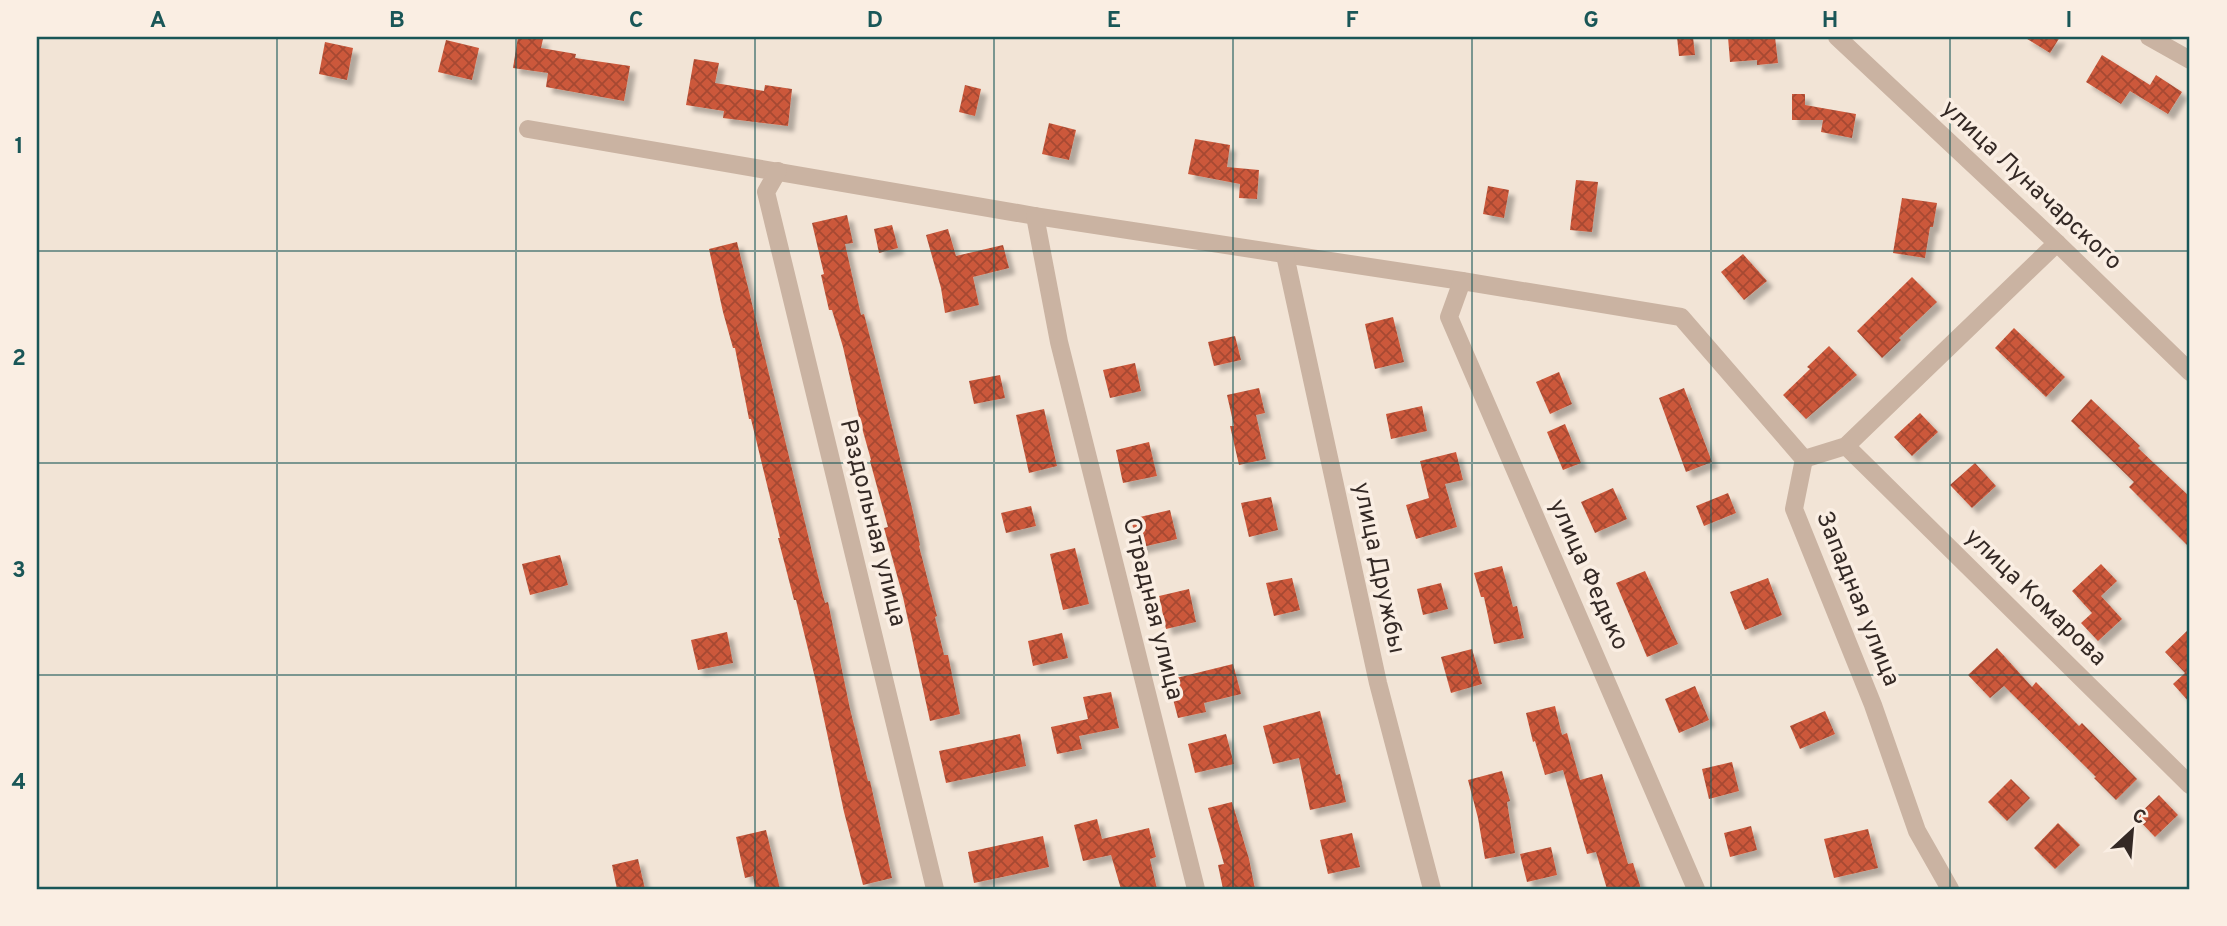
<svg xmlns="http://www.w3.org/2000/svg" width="2227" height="926" viewBox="0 0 2227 926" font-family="Overpass,sans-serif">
<defs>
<pattern id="building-cross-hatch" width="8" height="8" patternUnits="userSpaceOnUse" patternTransform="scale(1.75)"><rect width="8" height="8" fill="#cc583a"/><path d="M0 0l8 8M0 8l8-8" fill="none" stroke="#a64931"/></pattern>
<filter id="shadow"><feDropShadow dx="6" dy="6" stdDeviation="2" flood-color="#0004"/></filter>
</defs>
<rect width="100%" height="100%" fill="#f2e4d6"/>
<!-- building -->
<g fill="url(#building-cross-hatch)" filter="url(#shadow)">
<path d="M 518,37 L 543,39 L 541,48 L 576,54 L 575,58 L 630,66 L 624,101 L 546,87 L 548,73 L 513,68 Z"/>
<path d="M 1677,37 L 1693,37 L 1695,55 L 1679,56 Z"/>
<path d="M 1728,37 L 1775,37 L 1778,63 L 1757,65 L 1757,60 L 1730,62 Z"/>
<path d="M 2024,37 L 2060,37 L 2050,53 Z"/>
<path d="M 446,40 L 479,48 L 472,80 L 438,72 Z"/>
<path d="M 325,42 L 353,48 L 347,80 L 319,74 Z"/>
<path d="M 2102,55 L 2150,85 L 2156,75 L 2182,92 L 2168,114 L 2130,91 L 2121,104 L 2086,82 Z"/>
<path d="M 694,59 L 719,63 L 715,83 L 764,91 L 765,85 L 792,89 L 788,126 L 723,118 L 724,111 L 686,105 Z"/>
<path d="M 965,85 L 981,89 L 975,116 L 959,112 Z"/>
<path d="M 1792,94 L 1805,94 L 1805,105 L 1856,114 L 1852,138 L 1821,132 L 1823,120 L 1792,120 Z"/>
<path d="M 1049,123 L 1076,130 L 1069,160 L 1042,154 Z"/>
<path d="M 1195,139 L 1230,145 L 1227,167 L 1259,170 L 1257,199 L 1239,198 L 1240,184 L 1188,174 Z"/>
<path d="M 1576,180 L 1598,182 L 1592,232 L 1570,230 Z"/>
<path d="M 1488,186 L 1509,190 L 1504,218 L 1483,214 Z"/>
<path d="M 1902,198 L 1937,203 L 1933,227 L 1930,227 L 1925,258 L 1893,253 Z"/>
<path d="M 847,215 L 853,243 L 845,244 L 861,315 L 864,314 L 874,353 L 913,512 L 920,545 L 919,546 L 937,616 L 935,617 L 944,655 L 948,655 L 960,714 L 930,721 L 903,597 L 884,528 L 888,527 L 870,461 L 871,460 L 859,417 L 843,347 L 832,310 L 829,310 L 821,275 L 824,274 L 812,223 Z"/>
<path d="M 892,225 L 898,248 L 879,253 L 874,229 Z"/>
<path d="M 948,229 L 956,256 L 1003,245 L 1009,268 L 973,277 L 979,305 L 945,313 L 941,288 L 926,235 Z"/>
<path d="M 737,242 L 816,568 L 825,603 L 828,602 L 850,709 L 868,781 L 870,781 L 892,878 L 863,885 L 844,812 L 816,682 L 796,600 L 794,600 L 785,565 L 778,538 L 780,538 L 751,419 L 749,419 L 735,348 L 733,348 L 723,312 L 709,249 Z"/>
<path d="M 1743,254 L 1767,281 L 1744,300 L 1721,272 Z"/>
<path d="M 1912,277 L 1937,302 L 1899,338 L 1901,340 L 1882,358 L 1857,331 Z"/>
<path d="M 1393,317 L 1404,362 L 1375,369 L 1365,324 Z"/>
<path d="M 2014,328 L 2065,377 L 2046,397 L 1995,348 Z"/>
<path d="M 1235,336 L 1241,360 L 1214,366 L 1208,342 Z"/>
<path d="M 1829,346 L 1857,375 L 1806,419 L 1783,395 L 1810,369 L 1807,367 Z"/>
<path d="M 1135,363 L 1141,391 L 1110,398 L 1103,370 Z"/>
<path d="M 1559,372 L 1572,404 L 1550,414 L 1536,382 Z"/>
<path d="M 1000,375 L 1005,398 L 974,404 L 969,381 Z"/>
<path d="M 1259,388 L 1265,413 L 1256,415 L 1266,459 L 1239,465 L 1230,426 L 1234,426 L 1227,395 Z"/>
<path d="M 1684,388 L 1712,462 L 1686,472 L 1659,398 Z"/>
<path d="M 2091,399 L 2140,446 L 2138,448 L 2190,497 L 2190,548 L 2129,487 L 2134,482 L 2071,421 Z"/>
<path d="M 1422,406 L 1427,431 L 1391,439 L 1386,414 Z"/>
<path d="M 1044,409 L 1057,466 L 1029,473 L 1016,415 Z"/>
<path d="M 1920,413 L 1938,432 L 1912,456 L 1894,437 Z"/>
<path d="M 1565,424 L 1581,463 L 1563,470 L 1547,432 Z"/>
<path d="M 1149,442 L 1157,476 L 1123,483 L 1116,450 Z"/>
<path d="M 1456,452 L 1463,480 L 1445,484 L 1457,527 L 1416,539 L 1406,505 L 1429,498 L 1420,461 Z"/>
<path d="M 1975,463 L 1996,486 L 1972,508 L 1950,485 Z"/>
<path d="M 1613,488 L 1627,519 L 1595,533 L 1581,502 Z"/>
<path d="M 1728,493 L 1736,513 L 1704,526 L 1696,506 Z"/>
<path d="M 1271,497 L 1278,530 L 1249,537 L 1241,503 Z"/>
<path d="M 1031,506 L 1036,526 L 1006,533 L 1001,513 Z"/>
<path d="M 1170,510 L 1177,539 L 1138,548 L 1131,519 Z"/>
<path d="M 1075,548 L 1089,604 L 1063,610 L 1050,554 Z"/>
<path d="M 560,555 L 568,585 L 530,595 L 522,564 Z"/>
<path d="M 2101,564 L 2117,581 L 2101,596 L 2122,619 L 2098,641 L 2081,623 L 2092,613 L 2072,591 Z"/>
<path d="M 1502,566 L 1513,607 L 1517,606 L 1524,638 L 1494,644 L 1484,597 L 1481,597 L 1474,573 Z"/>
<path d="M 1645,571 L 1678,644 L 1647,657 L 1616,583 Z"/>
<path d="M 1292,578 L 1300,610 L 1274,616 L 1266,583 Z"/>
<path d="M 1768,578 L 1782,615 L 1745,630 L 1730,592 Z"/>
<path d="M 1441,583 L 1448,609 L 1423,615 L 1417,589 Z"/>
<path d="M 1189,589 L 1196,622 L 1166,629 L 1159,596 Z"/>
<path d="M 2190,628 L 2190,703 L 2173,684 L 2185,673 L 2165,652 Z"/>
<path d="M 727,632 L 733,663 L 698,670 L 691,640 Z"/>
<path d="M 1062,633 L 1068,658 L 1033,666 L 1028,641 Z"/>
<path d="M 1997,648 L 2032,687 L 2036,682 L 2079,726 L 2082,723 L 2137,779 L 2116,800 L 2094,778 L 2096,777 L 2004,686 L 1990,698 L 1968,675 Z"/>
<path d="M 1472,649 L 1482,684 L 1451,693 L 1441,657 Z"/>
<path d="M 1233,664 L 1241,694 L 1204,703 L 1206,712 L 1178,718 L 1168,680 Z"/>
<path d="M 1695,686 L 1709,720 L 1679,733 L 1665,699 Z"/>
<path d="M 1111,692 L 1119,728 L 1079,736 L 1082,749 L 1057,754 L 1051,727 L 1088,719 L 1083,697 Z"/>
<path d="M 1555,706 L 1562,735 L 1567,733 L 1580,780 L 1602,774 L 1628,864 L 1633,863 L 1641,889 L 1607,889 L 1596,852 L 1587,854 L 1563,770 L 1545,775 L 1535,741 L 1533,742 L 1526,713 Z"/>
<path d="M 1320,711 L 1336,775 L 1340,774 L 1346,802 L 1310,810 L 1299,758 L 1273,764 L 1263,726 Z"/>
<path d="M 1825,711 L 1835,734 L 1800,749 L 1790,726 Z"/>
<path d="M 1020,734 L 1026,766 L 946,783 L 939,751 Z"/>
<path d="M 1226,734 L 1234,764 L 1195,773 L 1188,744 Z"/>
<path d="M 1732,762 L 1739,791 L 1709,799 L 1702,769 Z"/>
<path d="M 1502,771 L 1510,801 L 1507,802 L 1515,853 L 1485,859 L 1478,818 L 1468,780 Z"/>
<path d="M 2011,779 L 2030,798 L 2007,821 L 1988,802 Z"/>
<path d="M 2159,795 L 2178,815 L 2155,837 L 2136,817 Z"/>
<path d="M 1232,802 L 1249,859 L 1255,889 L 1223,889 L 1218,865 L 1224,864 L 1208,808 Z"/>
<path d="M 1097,819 L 1102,839 L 1149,828 L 1156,857 L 1150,859 L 1157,889 L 1121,889 L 1111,855 L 1083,861 L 1074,825 Z"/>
<path d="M 2058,823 L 2080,845 L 2055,869 L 2034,848 Z"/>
<path d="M 1751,826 L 1757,850 L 1730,857 L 1724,833 Z"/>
<path d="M 1868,829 L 1878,868 L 1834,878 L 1824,839 Z"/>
<path d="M 766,830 L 780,889 L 756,889 L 753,876 L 745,878 L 736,837 Z"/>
<path d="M 1352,833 L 1360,867 L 1328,874 L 1320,840 Z"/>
<path d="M 1043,836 L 1049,867 L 974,883 L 968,852 Z"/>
<path d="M 1551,847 L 1557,875 L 1527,882 L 1520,854 Z"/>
<path d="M 638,859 L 645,889 L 617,889 L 612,865 Z"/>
</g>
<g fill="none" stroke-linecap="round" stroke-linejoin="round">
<!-- minor -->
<g stroke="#cab3a2" stroke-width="18">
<path d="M 2149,37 L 2190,60"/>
<path d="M 528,129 L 1035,216 L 1462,281 L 1681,317 L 1804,459 L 1794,509 L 1873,705 L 1917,831 L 1950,889"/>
<path d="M 778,171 L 766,192 L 935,889"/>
<path d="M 1035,216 L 1059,342 L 1196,889"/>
<path d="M 1285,255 L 1378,683 L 1432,889"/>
<path d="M 1462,281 L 1449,317 L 1696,889"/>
<path d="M 1846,446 L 2190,785"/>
<path d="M 1804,459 L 1846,446 L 2057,243"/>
</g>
<!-- tertiary -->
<path stroke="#cab3a2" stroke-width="18" d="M 1837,37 L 2057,243 L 2190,372"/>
</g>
<!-- grid -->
<path fill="none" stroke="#195657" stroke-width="2" stroke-opacity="0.55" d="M 277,37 L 277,889M 516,37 L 516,889M 755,37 L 755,889M 994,37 L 994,889M 1233,37 L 1233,889M 1472,37 L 1472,889M 1711,37 L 1711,889M 1950,37 L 1950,889M 37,251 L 2190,251M 37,463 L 2190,463M 37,675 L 2190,675"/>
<g text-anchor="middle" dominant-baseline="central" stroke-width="7" stroke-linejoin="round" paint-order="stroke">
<!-- street labels -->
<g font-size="24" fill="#342925" stroke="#faeee3">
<text transform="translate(2031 186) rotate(43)">улица Луначарского</text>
<text transform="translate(872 523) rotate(76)">Раздольная улица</text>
<text transform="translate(1378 568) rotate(78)">улица Дружбы</text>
<text transform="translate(1588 575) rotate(66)">улица Федько</text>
<text transform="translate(2035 598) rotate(44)">улица Комарова</text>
<text transform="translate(1857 599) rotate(68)">Западная улица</text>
<text transform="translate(1152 609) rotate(76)">Отрадная улица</text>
</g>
</g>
<!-- border -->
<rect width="2227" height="926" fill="none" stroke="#faeee3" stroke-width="77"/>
<!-- north arrow -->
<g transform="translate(2132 831) rotate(26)" stroke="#faeee3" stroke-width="5" paint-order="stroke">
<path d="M0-5L12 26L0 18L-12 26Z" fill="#342925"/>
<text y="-10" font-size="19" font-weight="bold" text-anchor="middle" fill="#342925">С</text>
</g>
<rect x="38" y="38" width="2150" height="850" fill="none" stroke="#195657" stroke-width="2.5"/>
<g font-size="23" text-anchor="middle" font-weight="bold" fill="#195657">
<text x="158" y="27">A</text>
<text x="397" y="27">B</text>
<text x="636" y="27">C</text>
<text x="875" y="27">D</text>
<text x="1114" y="27">E</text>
<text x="1352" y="27">F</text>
<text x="1591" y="27">G</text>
<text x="1830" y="27">H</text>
<text x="2069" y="27">I</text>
<text x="19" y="153">1</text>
<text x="19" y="365">2</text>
<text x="19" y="577">3</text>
<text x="19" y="789">4</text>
</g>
</svg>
